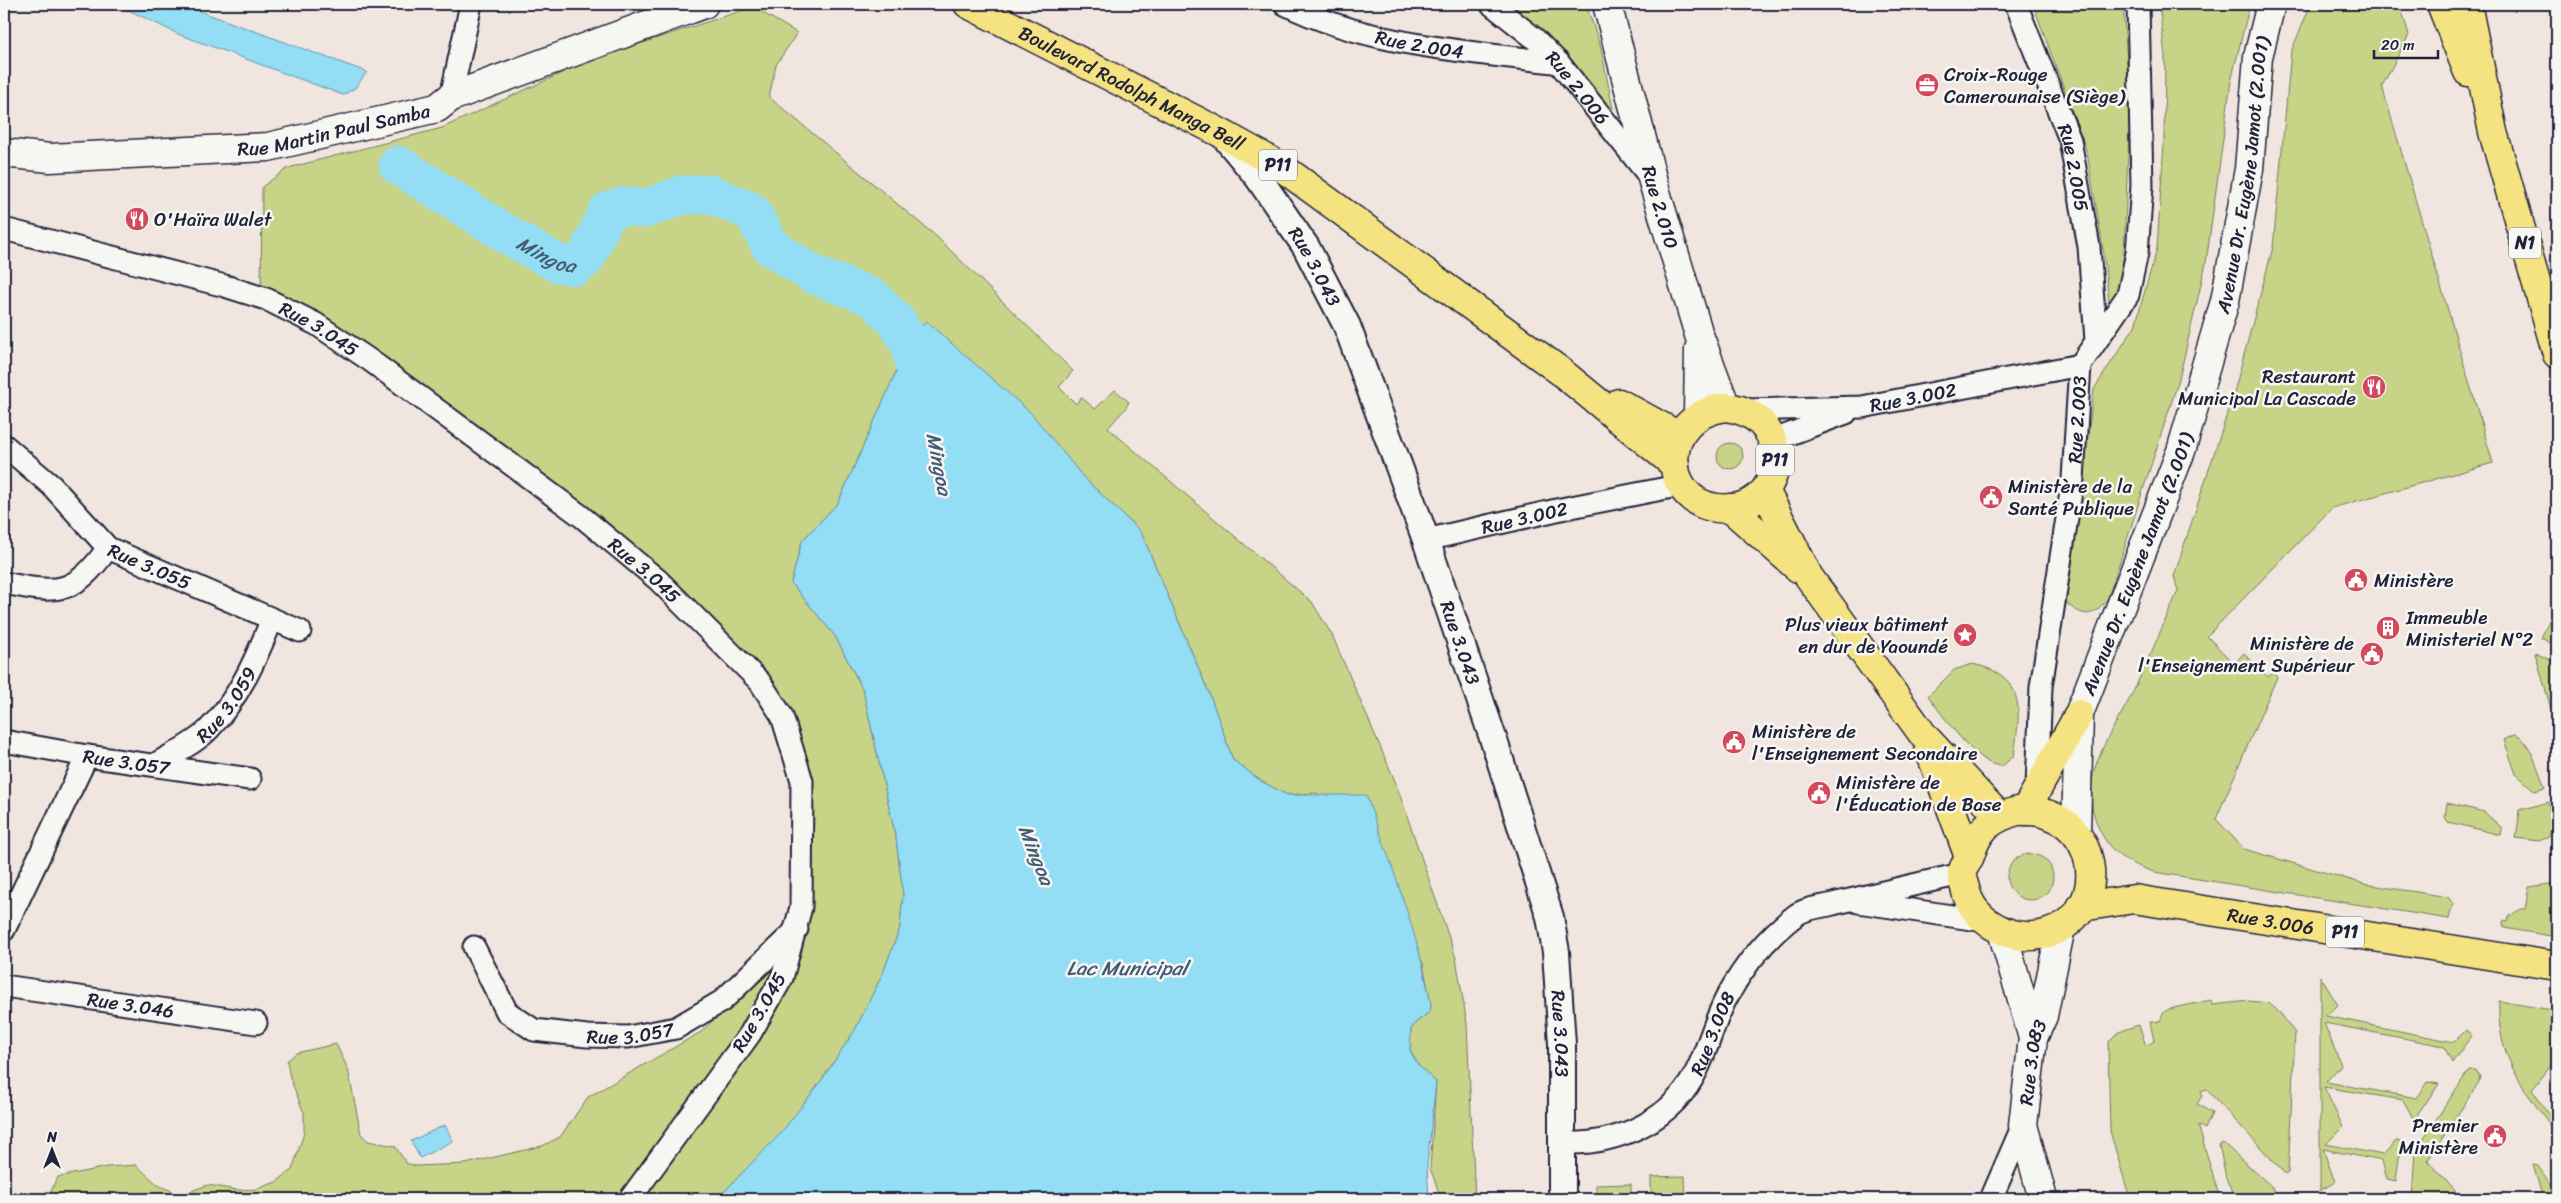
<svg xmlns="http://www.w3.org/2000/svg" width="2561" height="1203" viewBox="0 0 2561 1203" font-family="Sriracha,sans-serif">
<rect width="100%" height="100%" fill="#f1e6df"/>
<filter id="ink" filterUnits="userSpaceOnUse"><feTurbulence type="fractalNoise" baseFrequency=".02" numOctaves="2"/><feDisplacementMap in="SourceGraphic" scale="10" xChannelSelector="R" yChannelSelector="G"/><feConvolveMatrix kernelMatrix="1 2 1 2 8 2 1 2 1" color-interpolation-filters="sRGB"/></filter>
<g filter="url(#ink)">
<!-- green -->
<g fill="#c7d386" stroke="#747a60">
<path d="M 1512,4 L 1586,4 L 1601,48 L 1613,109 Z"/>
<path d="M 2033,4 L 2123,4 L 2130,105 L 2124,252 L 2120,286 L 2109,303 L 2103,249 L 2087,152 Z"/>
<path d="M 2159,4 L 2250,4 L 2231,81 L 2206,263 L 2179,379 L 2108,598 C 2093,617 2086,619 2066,603 L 2094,389 L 2135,326 L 2157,248 L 2164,142 L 2165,56 Z"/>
<path d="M 2311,4 L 2400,4 L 2409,35 L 2382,86 L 2493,463 L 2332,508 L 2207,636 L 2234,664 L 2244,653 L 2268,677 L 2273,673 L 2277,677 L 2216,819 L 2244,849 L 2365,884 L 2448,897 L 2453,904 L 2449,919 L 2154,872 C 2128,864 2109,853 2098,826 C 2076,776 2111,736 2133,692 C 2149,659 2163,625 2178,591 L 2174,576 L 2233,396 L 2273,247 L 2291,52 Z"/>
<path d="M 753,7 L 797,33 L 776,65 L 769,97 L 937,237 L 1073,371 L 1059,387 L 1076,404 L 1081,397 L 1095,409 L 1115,390 L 1129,402 L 1125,409 L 1108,428 L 1312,602 L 1332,635 L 1395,781 L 1456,958 L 1467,1024 L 1475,1199 L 1438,1199 L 1438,1190 L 1430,1168 L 1436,1082 L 1418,1065 L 1410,1050 L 1411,1029 L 1415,1023 L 1430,1012 L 1431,1005 L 1423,963 L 1317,793 L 1287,795 L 1261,781 L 1233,760 L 1211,698 L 1141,532 L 1084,478 L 969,360 L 926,321 L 909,343 L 838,503 L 802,541 L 791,583 L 835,636 L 863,690 L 896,838 L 903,894 L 900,928 L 883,973 L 855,1030 L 819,1084 L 781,1134 L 717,1199 L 47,1199 L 58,1177 L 107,1167 L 136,1165 L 158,1185 L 176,1193 L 185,1193 L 208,1185 L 237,1190 L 257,1189 L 276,1182 L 292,1170 L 304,1133 L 304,1113 L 290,1078 L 287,1061 L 296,1053 L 336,1044 L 348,1069 L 361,1134 L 368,1141 L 395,1146 L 406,1163 L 415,1166 L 465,1164 L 542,1146 L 560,1137 L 588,1097 L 701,1032 L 743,991 L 802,898 L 785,712 L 714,629 L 463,428 L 261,297 L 262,187 L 288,168 L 442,128 L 590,60 Z"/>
<circle cx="1730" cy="456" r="13"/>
<path d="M 2557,613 L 2557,646 L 2541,638 L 2549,621 Z"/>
<path d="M 2535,653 L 2557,663 L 2557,730 Z"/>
<path d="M 1972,664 C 2028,675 2020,712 2014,756 L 2002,766 C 1977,767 1942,714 1928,696 L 1954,670 Z"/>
<path d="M 2514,735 C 2530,736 2539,774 2545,788 L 2535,791 L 2516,774 L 2504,740 Z"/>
<path d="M 2548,802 L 2553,824 L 2549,837 L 2539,841 L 2516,838 L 2520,810 Z"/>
<path d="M 2447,803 L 2484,812 L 2502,828 L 2501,835 L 2448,822 L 2445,817 Z"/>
<circle cx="2030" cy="877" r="23"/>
<path d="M 2557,883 L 2557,937 L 2504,928 L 2503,921 L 2508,922 L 2509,917 L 2520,909 L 2525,909 L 2529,887 Z"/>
<path d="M 2320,976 L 2338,1005 L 2326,1016 L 2454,1042 L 2466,1030 L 2472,1035 L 2452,1063 L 2444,1046 L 2324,1023 L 2341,1065 L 2326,1082 L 2417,1098 L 2428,1082 L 2439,1084 L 2414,1120 L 2403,1100 L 2324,1087 L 2343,1127 L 2326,1144 L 2383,1155 L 2396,1141 L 2401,1142 L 2396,1181 L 2387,1179 L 2382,1161 L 2323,1149 L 2335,1182 L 2320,1191 Z"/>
<path d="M 2211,1000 L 2212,1005 L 2249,1001 L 2269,1003 L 2281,1014 L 2295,1033 L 2288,1172 L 2285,1174 L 2207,1090 L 2201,1092 L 2202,1096 L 2197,1104 L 2212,1113 L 2205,1129 L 2198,1125 L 2220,1199 L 2130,1199 L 2110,1131 L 2108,1044 C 2113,1032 2127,1029 2139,1025 L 2146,1046 L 2154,1041 L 2150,1022 L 2160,1021 L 2164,1012 L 2169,1009 Z"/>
<path d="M 2499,1001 L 2557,1011 L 2557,1058 L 2532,1090 L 2557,1126 L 2557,1134 C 2526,1092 2496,1058 2499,1001 Z"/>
<path d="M 2469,1070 L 2476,1070 L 2480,1077 L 2479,1082 L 2428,1160 L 2462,1199 L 2412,1199 L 2415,1151 Z"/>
<path d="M 2223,1143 L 2272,1187 L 2275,1199 L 2235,1199 L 2226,1178 L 2219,1145 Z"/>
<path d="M 2533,1165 L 2538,1166 L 2553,1188 L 2552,1195 L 2543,1199 Z"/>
<path d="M 1685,1176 L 1686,1199 L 1651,1199 L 1651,1177 Z"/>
<path d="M 1631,1184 L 1631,1199 L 1596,1199 L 1596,1185 Z"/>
</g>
<!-- water -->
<g fill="#93ddf5" stroke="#6692ab">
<path d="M 116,4 L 180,4 L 367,72 L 355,88 L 343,95 L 178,34 Z"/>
<path d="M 926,321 L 1031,413 L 1084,478 L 1141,532 L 1211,698 L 1233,760 L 1261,781 L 1287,795 L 1366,795 C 1391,864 1418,933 1431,1005 L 1430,1012 L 1415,1023 L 1411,1029 L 1410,1050 L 1418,1065 L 1436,1082 L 1427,1166 L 1429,1199 L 717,1199 L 780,1134 L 819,1084 L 855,1030 L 883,973 L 900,928 L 903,894 L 896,838 L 863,690 L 835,636 L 791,583 L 802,541 L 838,503 L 909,343 Z"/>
<path d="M 445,1125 L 453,1141 L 420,1158 L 411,1141 Z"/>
</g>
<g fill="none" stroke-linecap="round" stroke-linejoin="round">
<!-- river -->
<path stroke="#93ddf5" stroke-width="39" id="s1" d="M 398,165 L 511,237 L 557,263 L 576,266 L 586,258 L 607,212 L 624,206 L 645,209 L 682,195 L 711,194 L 752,212 L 771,247 L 814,275 L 872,297 L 897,322 L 909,343 L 923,394"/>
<!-- minor casing -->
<g stroke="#22223b" stroke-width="25">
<g id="minor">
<path id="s2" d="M 1285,4 C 1369,46 1467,51 1559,63"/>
<path id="s3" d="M 1491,4 L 1534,38 L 1559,63 L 1649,176"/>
<path id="s4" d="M 2016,4 L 2070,140 L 2089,247 L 2096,340"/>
<path d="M 451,97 L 471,4"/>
<path id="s5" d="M 4,229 L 225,286 L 266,299 L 316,324 L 371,361 L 581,516 L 658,580 L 760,682 L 782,716 L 802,781 L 801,907 L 782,978 L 750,1034 L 630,1199"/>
<path id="s6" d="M 1744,410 L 1862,407 L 2080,365"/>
<path d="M 1774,440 L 1846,413"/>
<path id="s7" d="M 4,445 L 52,486 L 108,548 L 300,631"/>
<path id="s8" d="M 1426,540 L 1561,509 L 1682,485"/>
<path d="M 4,583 C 59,594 74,595 108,548"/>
<path id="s9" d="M 4,741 L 87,756 L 250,779"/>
<path id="s10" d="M 154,765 C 170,755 196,743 209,729 C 239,698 256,659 272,619"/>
<path id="s11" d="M 2037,787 L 2041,687 L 2073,479 L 2080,365 L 2128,295 L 2137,253 L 2142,186 L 2138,4"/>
<path d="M 1858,902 L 1985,921"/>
<path d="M 4,930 L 87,756"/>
<path id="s12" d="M 474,947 L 507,1012 L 534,1030 L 587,1036 L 628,1037 L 676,1028 L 722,1001 L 797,929"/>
<path id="s13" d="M 4,986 L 256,1023"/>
<path id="s14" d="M 1564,1143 C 1618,1145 1674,1120 1698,1068 C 1709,1045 1715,1018 1728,995 C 1745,964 1768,936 1796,915 C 1805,908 1822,907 1833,904 C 1876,894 1919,883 1962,874"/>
<path d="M 1991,1199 L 2023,1125"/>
</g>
</g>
<!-- tertiary casing -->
<g stroke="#22223b" stroke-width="30">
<g id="tertiary">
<path id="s15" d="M 1225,137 L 1258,177 L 1306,247 L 1347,326 L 1426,540 L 1496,747 L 1550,917 L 1556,952 L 1562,1044 L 1562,1199"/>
</g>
</g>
<!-- secondary casing -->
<g stroke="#22223b" stroke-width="31">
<g id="secondary">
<path id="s16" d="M 1607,4 L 1653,182 L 1699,335 L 1726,407"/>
<path id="s17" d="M 4,153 L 50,158 L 268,147 L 437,108 L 451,97 L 704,4"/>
<path d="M 1698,415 L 1699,349"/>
<path id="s18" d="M 2076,833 L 2079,714 L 2181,451 L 2225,301 L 2249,169 L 2258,57 L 2271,4"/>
<path d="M 2002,931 L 2033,1038"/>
<path id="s19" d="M 2043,1199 L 2023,1125 L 2033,1038 L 2043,1016 L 2061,927"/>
</g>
</g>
<!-- primary casing -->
<g stroke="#22223b" stroke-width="31">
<g id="primary">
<path id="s20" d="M 968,4 L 1219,132 L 1280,166 L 1560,371 L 1675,465"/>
<path d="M 1619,403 L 1679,436"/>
<path d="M 1726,407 C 1799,415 1787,517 1717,508 C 1661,501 1656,417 1726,407 Z"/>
<path d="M 1766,492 L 1809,577 L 1924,736 L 2000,817"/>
<path d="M 1730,508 L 1798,568"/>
<path d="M 1929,749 L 1969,857"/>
<path d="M 2017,811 C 2102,804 2117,919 2041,935 C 2009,941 1972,921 1965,888 C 1964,884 1961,877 1962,873 C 1963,867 1968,861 1970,856 C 1978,829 1990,819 2017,811 Z"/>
<path d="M 2025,811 L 2079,714"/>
<path id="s21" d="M 2081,907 L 2134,899 L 2557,966"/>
</g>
</g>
<!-- trunk casing -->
<g stroke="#22223b" stroke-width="31">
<g id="trunk">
<path d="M 2441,4 L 2468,72"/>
<path d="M 2467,4 L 2493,132 L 2557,354"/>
</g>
</g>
<!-- minor -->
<use href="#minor" stroke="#f6f6f2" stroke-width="21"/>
<!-- tertiary -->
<use href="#tertiary" stroke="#f6f6f2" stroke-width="26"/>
<!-- secondary -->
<use href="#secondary" stroke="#f6f6f2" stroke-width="28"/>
<!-- primary -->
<use href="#primary" stroke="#f5e382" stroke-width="28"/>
<!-- trunk -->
<use href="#trunk" stroke="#f5e382" stroke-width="28"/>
</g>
</g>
<!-- icons -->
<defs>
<g id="office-disc" transform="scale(1.25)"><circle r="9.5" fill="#d1495b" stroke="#f6f6f2"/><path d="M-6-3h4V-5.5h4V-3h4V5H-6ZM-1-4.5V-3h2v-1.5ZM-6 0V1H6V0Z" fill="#fff"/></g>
<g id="restaurant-disc" transform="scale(1.25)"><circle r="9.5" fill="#d1495b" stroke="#f6f6f2"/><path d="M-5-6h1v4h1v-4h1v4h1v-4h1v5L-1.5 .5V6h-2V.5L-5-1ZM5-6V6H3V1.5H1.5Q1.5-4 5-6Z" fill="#fff"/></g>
<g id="civic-disc" transform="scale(1.25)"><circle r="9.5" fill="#d1495b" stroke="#f6f6f2"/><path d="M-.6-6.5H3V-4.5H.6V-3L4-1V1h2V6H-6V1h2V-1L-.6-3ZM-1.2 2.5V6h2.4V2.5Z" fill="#fff"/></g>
<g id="building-disc" transform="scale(1.25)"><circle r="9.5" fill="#d1495b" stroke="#f6f6f2"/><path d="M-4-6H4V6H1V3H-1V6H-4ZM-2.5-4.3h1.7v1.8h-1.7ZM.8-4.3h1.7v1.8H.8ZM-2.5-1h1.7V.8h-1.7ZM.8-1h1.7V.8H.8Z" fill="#fff"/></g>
<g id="sight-disc" transform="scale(1.25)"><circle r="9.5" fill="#d1495b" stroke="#f6f6f2"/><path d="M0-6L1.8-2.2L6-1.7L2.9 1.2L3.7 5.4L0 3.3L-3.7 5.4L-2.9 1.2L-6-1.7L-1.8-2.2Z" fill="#fff"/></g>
</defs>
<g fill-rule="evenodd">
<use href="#office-disc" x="1927" y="85"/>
<use href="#restaurant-disc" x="137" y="219"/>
<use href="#restaurant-disc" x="2374" y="387"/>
<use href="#civic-disc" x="1991" y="497"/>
<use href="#civic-disc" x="2356" y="580"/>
<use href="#building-disc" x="2388" y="628"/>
<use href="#sight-disc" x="1965" y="635"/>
<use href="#civic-disc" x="2372" y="654"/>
<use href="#civic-disc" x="1734" y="742"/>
<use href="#civic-disc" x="1819" y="793"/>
<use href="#civic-disc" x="2495" y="1136"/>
</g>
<g text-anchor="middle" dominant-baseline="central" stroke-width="5" stroke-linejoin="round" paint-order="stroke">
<!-- shield labels -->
<g fill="#f6f6f2" stroke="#626272" stroke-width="1">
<rect x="1259" y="149.5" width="38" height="31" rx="4"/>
<rect x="2509" y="227.5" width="32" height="31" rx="4"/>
<rect x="1756" y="444.5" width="38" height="31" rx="4"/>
<rect x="2326" y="916.5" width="38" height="31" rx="4"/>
</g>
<g font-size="18" font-weight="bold" fill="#22223b">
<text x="1278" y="165">P11</text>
<text x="2525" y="243">N1</text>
<text x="1775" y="460">P11</text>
<text x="2345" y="932">P11</text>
</g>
<!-- street labels -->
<g font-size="19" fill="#22223b" stroke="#f6f6f2">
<text stroke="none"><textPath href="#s2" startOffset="141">Rue 2.004</textPath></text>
<text stroke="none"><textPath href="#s20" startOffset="184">Boulevard Rodolph Manga Bell</textPath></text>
<text stroke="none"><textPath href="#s3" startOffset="121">Rue 2.006</textPath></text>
<text stroke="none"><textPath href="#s17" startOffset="332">Rue Martin Paul Samba</textPath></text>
<text stroke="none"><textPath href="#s4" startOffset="174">Rue 2.005</textPath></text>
<text stroke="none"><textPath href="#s18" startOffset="685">Avenue Dr. Eugène Jamot (2.001)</textPath></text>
<text stroke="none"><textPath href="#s16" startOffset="210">Rue 2.010</textPath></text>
<text stroke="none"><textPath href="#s15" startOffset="158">Rue 3.043</textPath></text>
<text stroke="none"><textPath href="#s5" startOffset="332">Rue 3.045</textPath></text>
<text stroke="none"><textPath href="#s6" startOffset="170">Rue 3.002</textPath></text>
<text stroke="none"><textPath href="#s11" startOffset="370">Rue 2.003</textPath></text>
<text stroke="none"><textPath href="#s8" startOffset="101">Rue 3.002</textPath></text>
<text stroke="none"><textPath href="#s18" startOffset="280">Avenue Dr. Eugène Jamot (2.001)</textPath></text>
<text stroke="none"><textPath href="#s7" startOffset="192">Rue 3.055</textPath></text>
<text stroke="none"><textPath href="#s5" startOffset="738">Rue 3.045</textPath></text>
<text stroke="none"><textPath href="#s15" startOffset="562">Rue 3.043</textPath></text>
<text stroke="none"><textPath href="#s10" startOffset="96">Rue 3.059</textPath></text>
<text stroke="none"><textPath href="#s9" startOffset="124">Rue 3.057</textPath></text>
<text stroke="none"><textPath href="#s21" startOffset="192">Rue 3.006</textPath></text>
<text stroke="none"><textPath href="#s13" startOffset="128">Rue 3.046</textPath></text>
<text transform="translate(759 1012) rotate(-60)">Rue 3.045</text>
<text stroke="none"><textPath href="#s12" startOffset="202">Rue 3.057</textPath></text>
<text stroke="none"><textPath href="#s14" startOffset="200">Rue 3.008</textPath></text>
<text stroke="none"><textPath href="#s15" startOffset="968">Rue 3.043</textPath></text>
<text stroke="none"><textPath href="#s19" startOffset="140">Rue 3.083</textPath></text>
</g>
<!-- poi labels -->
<g font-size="19" fill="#22223b" stroke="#f6f6f2" text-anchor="start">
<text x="1944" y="74">Croix-Rouge<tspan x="1944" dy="22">Camerounaise (Siège)</tspan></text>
<text x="154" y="219">O'Haïra Walet</text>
<text x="2356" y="376" text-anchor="end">Restaurant<tspan x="2356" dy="22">Municipal La Cascade</tspan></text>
<text x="2008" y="486">Ministère de la<tspan x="2008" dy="22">Santé Publique</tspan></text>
<text x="2374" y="580">Ministère</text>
<text x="2406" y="617">Immeuble<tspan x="2406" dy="22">Ministeriel N°2</tspan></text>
<text x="1948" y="624" text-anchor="end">Plus vieux bâtiment<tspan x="1948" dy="22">en dur de Yaoundé</tspan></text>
<text x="2354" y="643" text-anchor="end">Ministère de<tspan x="2354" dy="22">l'Enseignement Supérieur</tspan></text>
<text x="1752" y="731">Ministère de<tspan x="1752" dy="22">l'Enseignement Secondaire</tspan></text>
<text x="1836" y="782">Ministère de<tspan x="1836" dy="22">l'Éducation de Base</tspan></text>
<text x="2478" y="1125" text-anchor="end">Premier<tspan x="2478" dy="22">Ministère</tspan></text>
</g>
<!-- water labels -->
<g font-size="20" font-style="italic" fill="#445a73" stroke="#f6f6f2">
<text stroke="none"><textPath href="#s1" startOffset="174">Mingoa</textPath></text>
<text transform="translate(939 464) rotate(79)">Mingoa</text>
<text transform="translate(1036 855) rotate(68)">Mingoa</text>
<text x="1127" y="968">Lac Municipal</text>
</g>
</g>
<!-- margin -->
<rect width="2561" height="1203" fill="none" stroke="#f6f6f2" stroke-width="20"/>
<rect x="10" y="10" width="2541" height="1183" fill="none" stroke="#22223b" stroke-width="2" filter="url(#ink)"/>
<!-- north arrow -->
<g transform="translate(52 1150)" stroke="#f6f6f2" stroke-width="4" paint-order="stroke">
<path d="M0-4L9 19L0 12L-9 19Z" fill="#22223b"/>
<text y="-8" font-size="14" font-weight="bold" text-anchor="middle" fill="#22223b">N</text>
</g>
<!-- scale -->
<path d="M2374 50v8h64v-8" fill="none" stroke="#22223b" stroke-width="2.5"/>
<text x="2381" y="50" font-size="15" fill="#22223b" stroke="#f6f6f2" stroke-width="4" paint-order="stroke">20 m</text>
</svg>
